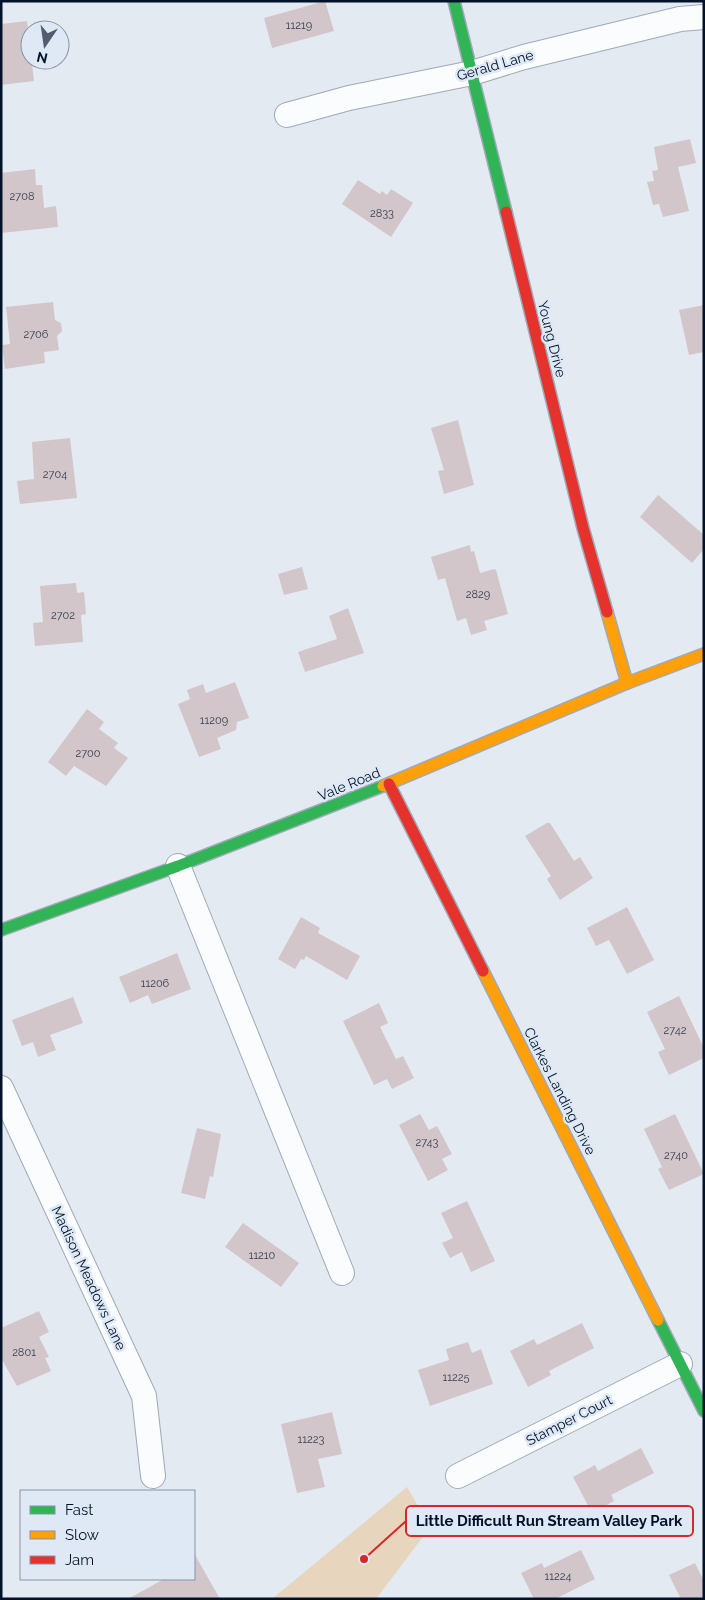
<svg xmlns="http://www.w3.org/2000/svg" width="705" height="1600" viewBox="0 0 705 1600" font-family="Raleway,sans-serif">
<rect width="100%" height="100%" fill="#e4eaf1"/>
<!-- green -->
<path fill="#e7d5bd" d="M 407,1487 L 418,1506 L 437,1518 L 376,1599 L 272,1599 Z"/>
<!-- building -->
<g fill="#d2c6ca">
<path d="M 325,1 L 334,31 L 272,48 L 264,18 Z"/>
<path d="M 27,21 L 34,81 L 1,85 L 1,24 Z"/>
<path d="M 690,139 L 696,163 L 678,167 L 689,211 L 663,217 L 659,204 L 653,205 L 647,182 L 654,181 L 652,171 L 658,170 L 654,147 Z"/>
<path d="M 35,169 L 36,185 L 42,185 L 44,208 L 56,206 L 58,227 L 1,233 L 1,173 Z"/>
<path d="M 358,180 L 380,194 L 382,191 L 387,195 L 391,189 L 413,203 L 391,237 L 342,204 Z"/>
<path d="M 53,302 L 55,320 L 61,323 L 62,331 L 57,336 L 59,350 L 44,352 L 45,363 L 5,369 L 2,345 L 10,344 L 6,307 Z"/>
<path d="M 704,305 L 704,352 L 689,355 L 679,310 Z"/>
<path d="M 458,420 L 474,485 L 444,494 L 438,471 L 444,470 L 431,428 Z"/>
<path d="M 70,438 L 77,498 L 20,504 L 17,481 L 34,479 L 32,442 Z"/>
<path d="M 658,495 L 704,535 L 704,549 L 692,563 L 640,517 Z"/>
<path d="M 470,545 L 471,552 L 474,551 L 480,573 L 494,569 L 496,570 L 508,614 L 484,621 L 487,630 L 471,635 L 466,618 L 457,621 L 445,578 L 438,580 L 431,557 Z"/>
<path d="M 302,567 L 308,589 L 284,595 L 278,574 Z"/>
<path d="M 76,583 L 77,593 L 84,592 L 86,614 L 81,615 L 83,642 L 35,646 L 33,623 L 43,622 L 40,586 Z"/>
<path d="M 348,608 L 364,653 L 305,672 L 298,652 L 337,639 L 329,616 Z"/>
<path d="M 235,682 L 249,718 L 237,722 L 236,730 L 217,738 L 221,749 L 199,757 L 178,704 L 190,699 L 187,690 L 203,684 L 206,693 Z"/>
<path d="M 87,709 L 104,722 L 99,729 L 118,743 L 114,748 L 128,758 L 106,786 L 74,766 L 66,776 L 48,762 Z"/>
<path d="M 547,823 L 550,823 L 574,861 L 580,857 L 593,878 L 560,900 L 547,879 L 551,876 L 525,836 Z"/>
<path d="M 627,907 L 654,960 L 627,974 L 609,940 L 596,946 L 587,928 Z"/>
<path d="M 301,917 L 320,928 L 318,933 L 360,956 L 347,980 L 306,956 L 304,960 L 301,959 L 295,969 L 278,959 Z"/>
<path d="M 177,953 L 191,989 L 152,1004 L 148,995 L 130,1003 L 119,977 Z"/>
<path d="M 679,996 L 704,1048 L 704,1058 L 669,1075 L 658,1052 L 665,1049 L 647,1012 Z"/>
<path d="M 73,997 L 83,1023 L 50,1035 L 56,1050 L 38,1057 L 33,1042 L 22,1046 L 12,1020 Z"/>
<path d="M 379,1003 L 388,1023 L 380,1027 L 396,1059 L 403,1056 L 414,1078 L 392,1089 L 387,1079 L 374,1085 L 343,1021 Z"/>
<path d="M 420,1114 L 429,1130 L 437,1126 L 452,1154 L 442,1159 L 448,1170 L 428,1181 L 399,1125 Z"/>
<path d="M 675,1114 L 704,1174 L 669,1190 L 658,1169 L 662,1167 L 644,1129 Z"/>
<path d="M 197,1128 L 221,1134 L 213,1177 L 210,1176 L 205,1199 L 181,1193 Z"/>
<path d="M 467,1201 L 495,1261 L 471,1272 L 462,1252 L 450,1258 L 442,1243 L 453,1238 L 441,1213 Z"/>
<path d="M 243,1223 L 299,1263 L 281,1287 L 225,1247 Z"/>
<path d="M 39,1311 L 49,1332 L 39,1337 L 49,1357 L 45,1358 L 51,1371 L 17,1386 L 1,1358 L 1,1328 Z"/>
<path d="M 582,1323 L 594,1348 L 549,1371 L 551,1375 L 528,1387 L 510,1351 L 534,1339 L 537,1345 Z"/>
<path d="M 468,1342 L 472,1353 L 481,1349 L 493,1384 L 430,1406 L 418,1370 L 449,1360 L 446,1349 Z"/>
<path d="M 332,1412 L 342,1454 L 318,1459 L 325,1487 L 297,1493 L 281,1424 Z"/>
<path d="M 641,1448 L 654,1473 L 611,1495 L 614,1501 L 592,1513 L 573,1477 L 595,1465 L 598,1471 Z"/>
<path d="M 581,1550 L 595,1579 L 555,1599 L 534,1599 L 521,1573 L 542,1563 L 544,1568 Z"/>
<path d="M 194,1553 L 220,1599 L 128,1599 L 164,1579 L 194,1579 Z"/>
<path d="M 695,1563 L 704,1581 L 704,1599 L 681,1599 L 669,1575 Z"/>
</g>
<g fill="none" stroke-linecap="round" stroke-linejoin="round">
<!-- street casing -->
<g stroke="#9eaab8" stroke-width="26">
<g id="street">
<path d="M 287,115 L 349,98 L 472,73 L 524,57 L 680,19 L 704,17"/>
<path d="M 178,866 L 342,1273"/>
<path d="M 1,1088 L 144,1396 L 153,1476"/>
<path d="M 458,1476 L 680,1364"/>
</g>
</g>
<!-- fast casing -->
<g stroke="#9eaab8" stroke-width="14">
<g id="fast">
<path d="M 454,1 L 506,212"/>
<path d="M 1,930 L 178,866 L 383,786"/>
<path d="M 658,1320 L 704,1411"/>
</g>
</g>
<!-- slow casing -->
<g stroke="#9eaab8" stroke-width="14">
<g id="slow">
<path d="M 607,612 L 627,683"/>
<path d="M 383,786 L 627,683 L 704,654"/>
<path d="M 483,971 L 658,1320"/>
</g>
</g>
<!-- jam casing -->
<g stroke="#9eaab8" stroke-width="14">
<g id="jam">
<path d="M 506,212 L 583,528 L 607,612"/>
<path d="M 389,784 L 483,971"/>
</g>
</g>
<!-- street -->
<use href="#street" stroke="#fbfcfd" stroke-width="24"/>
<!-- fast -->
<use href="#fast" stroke="#30b455" stroke-width="11"/>
<!-- slow -->
<use href="#slow" stroke="#ff9f0a" stroke-width="11"/>
<!-- jam -->
<use href="#jam" stroke="#e5322d" stroke-width="11"/>
</g>
<g text-anchor="middle" dominant-baseline="central" stroke-width="5" stroke-linejoin="round" paint-order="stroke">
<!-- number labels -->
<g font-size="11" fill="#364051">
<text x="299" y="25">11219</text>
<text x="22" y="196">2708</text>
<text x="382" y="213">2833</text>
<text x="36" y="334">2706</text>
<text x="55" y="474">2704</text>
<text x="478" y="594">2829</text>
<text x="63" y="615">2702</text>
<text x="214" y="720">11209</text>
<text x="88" y="753">2700</text>
<text x="155" y="983">11206</text>
<text x="675" y="1030">2742</text>
<text x="427" y="1142">2743</text>
<text x="676" y="1155">2740</text>
<text x="262" y="1255">11210</text>
<text x="24" y="1352">2801</text>
<text x="456" y="1377">11225</text>
<text x="311" y="1439">11223</text>
<text x="558" y="1576">11224</text>
</g>
<!-- street labels -->
<g font-size="14" fill="#021329" stroke="#dfe9f6">
<text transform="translate(495 65) rotate(-16)">Gerald Lane</text>
<text transform="translate(552 339) rotate(76)">Young Drive</text>
<text transform="translate(349 784) rotate(-22)">Vale Road</text>
<text transform="translate(560 1091) rotate(63)">Clarkes Landing Drive</text>
<text transform="translate(89 1278) rotate(65)">Madison Meadows Lane</text>
<text transform="translate(569 1420) rotate(-27)">Stamper Court</text>
</g>
</g>
<!-- callouts -->
<path fill="none" stroke="#d62828" stroke-width="2" d="M364 1559L406 1521"/>
<circle fill="#d62828" stroke="#dfe9f6" stroke-width="2" cx="364" cy="1559" r="5"/>
<rect fill="#dfe9f6" stroke="#d62828" stroke-width="2" x="406" y="1506" width="287" height="30" rx="5"/>
<g font-size="15" text-anchor="middle" font-weight="bold" fill="#021329">
<text x="549" y="1526">Little Difficult Run Stream Valley Park</text>
</g>
<!-- border -->
<rect width="705" height="1600" fill="none" stroke="#021329" stroke-width="5"/>
<!-- legend -->
<rect x="20" y="1490" width="175" height="90" fill="#dfe9f6" stroke="#8793a4"/>
<rect x="30" y="1506" width="25" height="8" fill="#30b455" stroke="#8793a4"/>
<text x="65" y="1515" font-size="15" fill="#021329">Fast</text>
<rect x="30" y="1531" width="25" height="8" fill="#ff9f0a" stroke="#8793a4"/>
<text x="65" y="1540" font-size="15" fill="#021329">Slow</text>
<rect x="30" y="1556" width="25" height="8" fill="#e5322d" stroke="#8793a4"/>
<text x="65" y="1565" font-size="15" fill="#021329">Jam</text>
<!-- north arrow -->
<g transform="translate(45 45) rotate(193)"><circle r="24" fill="#dfe9f6" stroke="#8793a4"/>
<path d="M0-4L9 19L0 12L-9 19Z" fill="#515e6f"/>
<text y="-8" font-size="14" font-weight="bold" text-anchor="middle" fill="#021329">N</text>
</g>
</svg>
